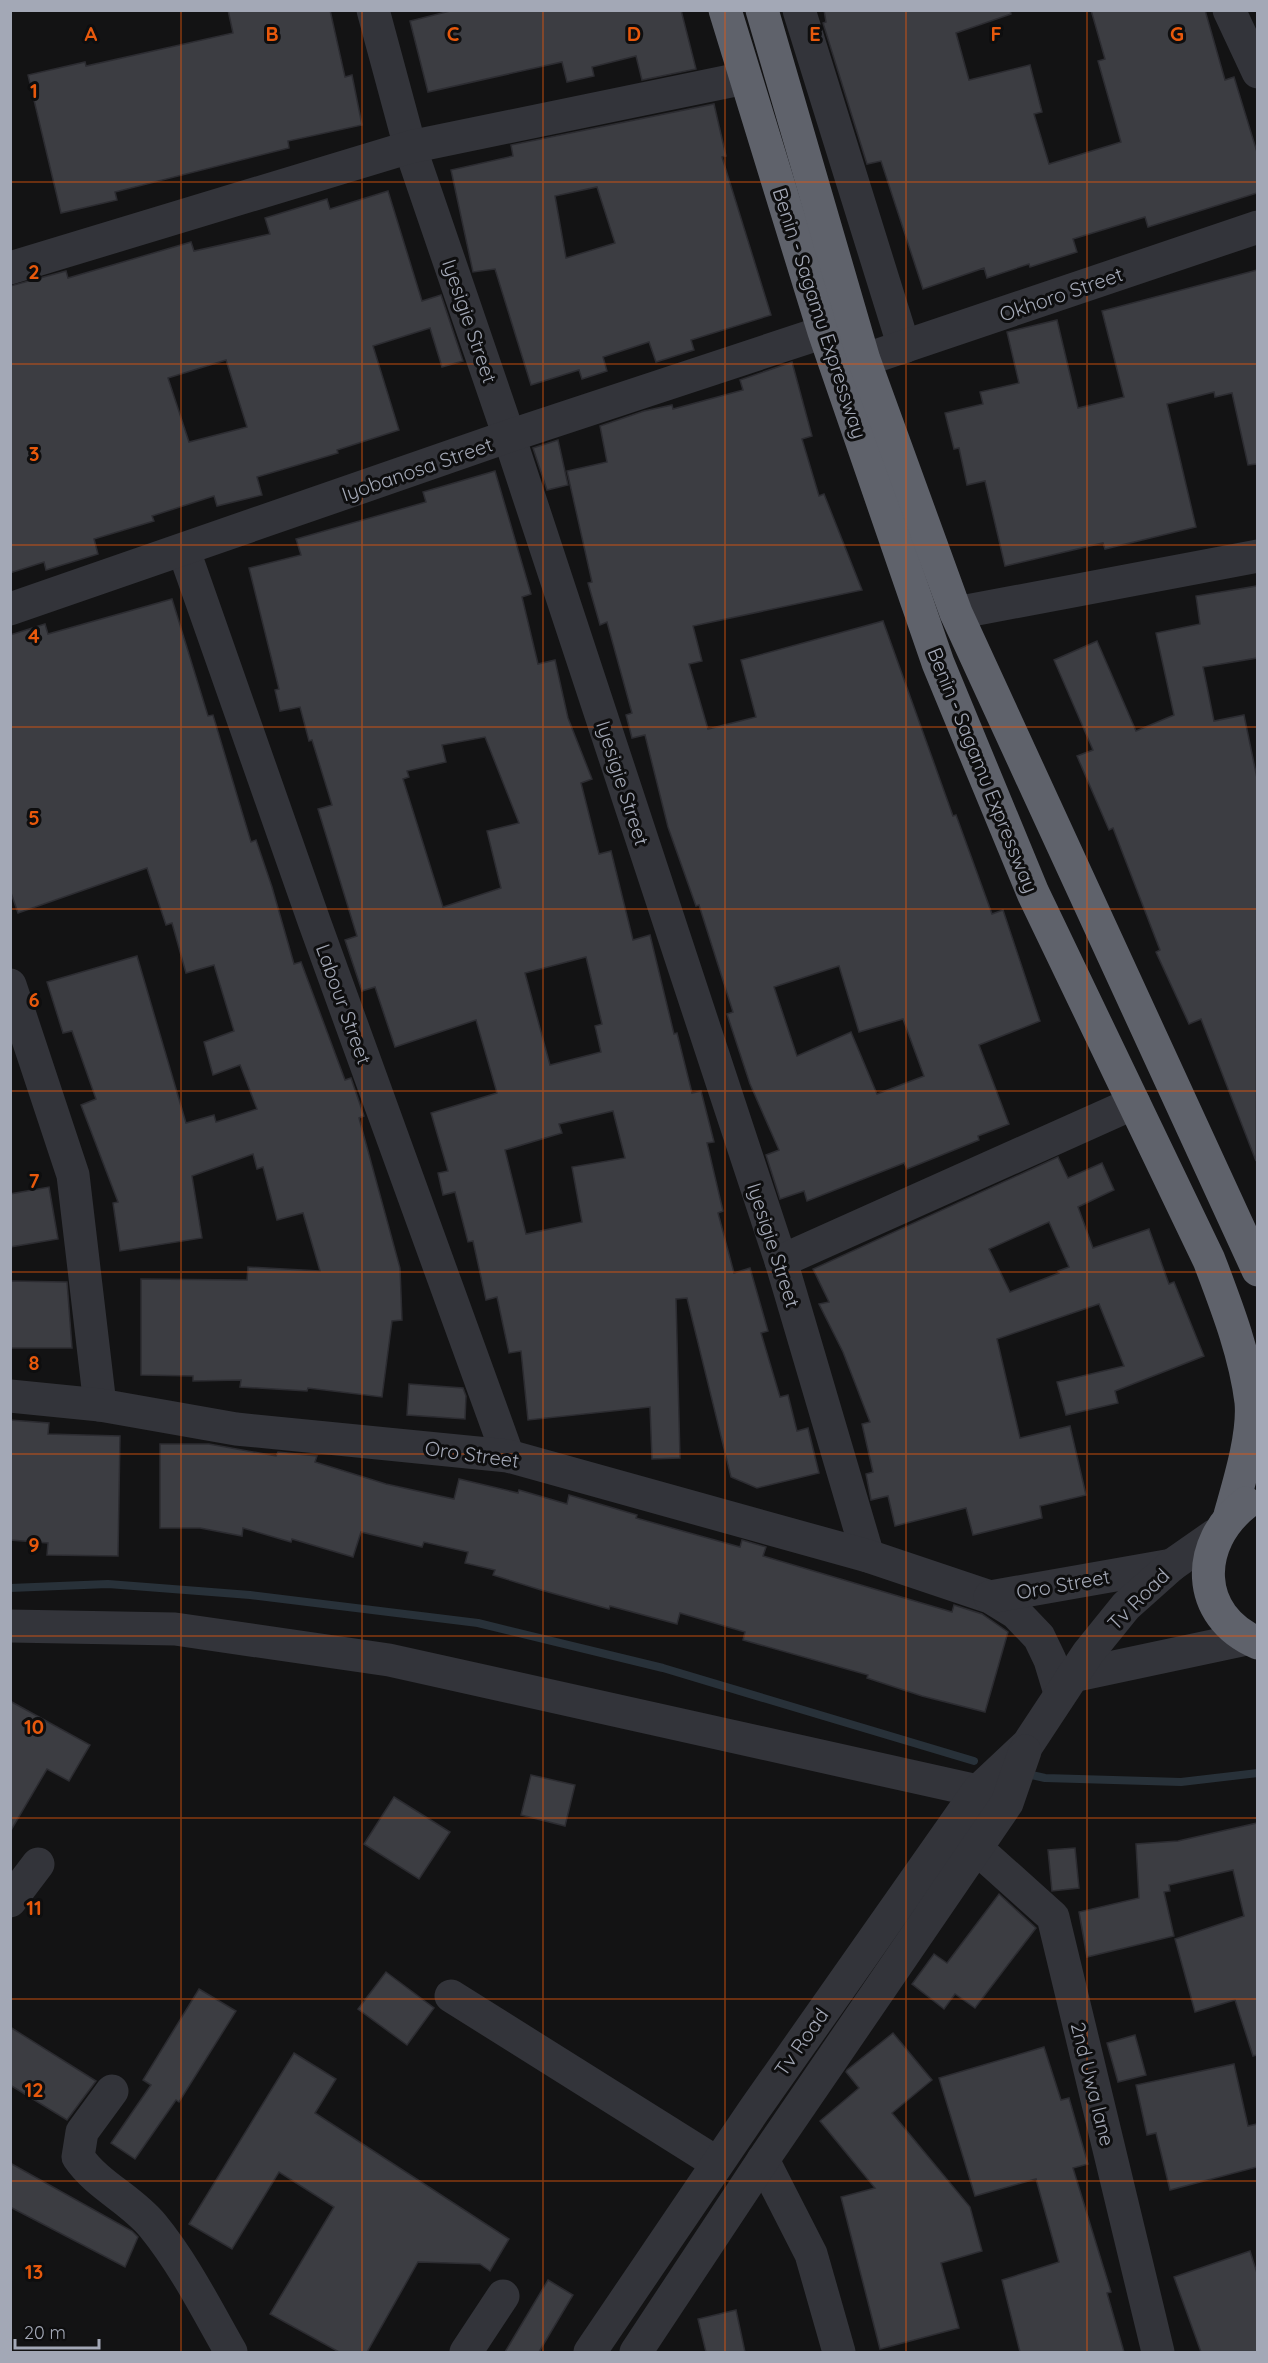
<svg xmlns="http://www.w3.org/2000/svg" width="1268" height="2363" viewBox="0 0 1268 2363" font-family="Quicksand,sans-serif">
<rect width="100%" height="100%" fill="#131314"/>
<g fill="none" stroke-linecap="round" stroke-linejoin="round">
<!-- stream -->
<g stroke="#283139" stroke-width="8">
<path d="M 10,1588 L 108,1584 L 250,1595 L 478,1623 L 663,1668 L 974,1761"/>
<path d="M 1027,1774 L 1045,1778 L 1181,1782 L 1258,1773"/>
</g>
</g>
<!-- building -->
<g fill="#3c3d42" stroke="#2c2c31" stroke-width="1.5" fill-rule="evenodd">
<path d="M 228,10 L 330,10 L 345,77 L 352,75 L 362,125 L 288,141 L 289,148 L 115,192 L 117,200 L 61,213 L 28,75 L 85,62 L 86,66 L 233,33 Z"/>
<path d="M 454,10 L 681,10 L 696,69 L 642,80 L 636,56 L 592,67 L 594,76 L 567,82 L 562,62 L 428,92 L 410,21 Z"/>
<path d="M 824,10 L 1010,10 L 1011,14 L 956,33 L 969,80 L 1030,65 L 1042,112 L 1034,114 L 1049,164 L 1121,142 L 1098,61 L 1105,59 L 1091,10 L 1205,10 L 1225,80 L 1234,77 L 1257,152 L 1257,193 L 1148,227 L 1145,217 L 1073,239 L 1077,252 L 1030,267 L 1029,264 L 987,278 L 984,268 L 923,289 L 881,161 L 867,164 L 823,23 L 826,22 Z"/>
<path d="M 714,104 L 726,156 L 722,157 L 771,315 L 691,340 L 694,350 L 656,362 L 649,342 L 603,357 L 607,371 L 582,379 L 579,370 L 531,385 L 495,269 L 473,272 L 451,170 L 513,156 L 511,145 ZM 597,187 L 615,243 L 566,258 L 555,196 Z"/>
<path d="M 388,191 L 422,301 L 441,295 L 463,361 L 442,367 L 430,328 L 373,346 L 399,430 L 337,450 L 338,453 L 257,477 L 262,495 L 217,506 L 214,496 L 152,516 L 154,521 L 94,539 L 98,554 L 46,570 L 44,562 L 10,573 L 10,286 L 66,271 L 68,278 L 191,242 L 194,251 L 270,234 L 265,218 L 327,199 L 330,209 ZM 226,360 L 247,427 L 189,442 L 168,378 Z"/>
<path d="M 1257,270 L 1257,464 L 1248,465 L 1232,393 L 1215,397 L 1214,392 L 1167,404 L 1196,527 L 1105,549 L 1103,543 L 1005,566 L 985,481 L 967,485 L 959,448 L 954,449 L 945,413 L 983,404 L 980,392 L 1019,383 L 1007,332 L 1057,320 L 1078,408 L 1124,397 L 1102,311 Z"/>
<path d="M 792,362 L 812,436 L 802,439 L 819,496 L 824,494 L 862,590 L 693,626 L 702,661 L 689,664 L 708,729 L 756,717 L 741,660 L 883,621 L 953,816 L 956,815 L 992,914 L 1003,910 L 1040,1021 L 979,1045 L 1009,1124 L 978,1136 L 979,1140 L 907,1169 L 904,1163 L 807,1201 L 804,1191 L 780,1199 L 766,1155 L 779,1150 L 750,1084 L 727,1014 L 733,1012 L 699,905 L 696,906 L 668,827 L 645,735 L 632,738 L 626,715 L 632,713 L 607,622 L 600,625 L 588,583 L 592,582 L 567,471 L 607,462 L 600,426 L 644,411 L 672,405 L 673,409 L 743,390 L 740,380 ZM 839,966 L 859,1032 L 903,1019 L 924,1076 L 877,1094 L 851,1032 L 797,1056 L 774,987 Z"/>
<path d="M 558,440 L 568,485 L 547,490 L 533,448 Z"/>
<path d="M 495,471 L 531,594 L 522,597 L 538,664 L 555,660 L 568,718 L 592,779 L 581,783 L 599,854 L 611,851 L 633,940 L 650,935 L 674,1034 L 677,1033 L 692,1093 L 701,1091 L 714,1142 L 707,1143 L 723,1211 L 718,1213 L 734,1273 L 750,1268 L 768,1331 L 761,1333 L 780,1397 L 788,1395 L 797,1431 L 808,1428 L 819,1473 L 757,1488 L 731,1477 L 687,1298 L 676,1299 L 680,1458 L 652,1459 L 650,1407 L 528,1420 L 521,1351 L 509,1353 L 497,1297 L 486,1300 L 473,1241 L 468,1242 L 455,1192 L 443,1195 L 438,1173 L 448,1171 L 431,1113 L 497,1093 L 476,1020 L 395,1047 L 375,987 L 362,991 L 345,940 L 357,936 L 318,809 L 332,805 L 312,740 L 309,741 L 300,707 L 280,711 L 275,690 L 279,689 L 249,568 L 301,555 L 296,539 L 426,502 L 423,492 ZM 485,737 L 519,823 L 487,831 L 501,888 L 443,907 L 403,779 L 409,777 L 407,771 L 446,762 L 442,745 ZM 586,957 L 602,1024 L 595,1026 L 601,1052 L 550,1065 L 525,973 ZM 613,1111 L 625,1158 L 572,1167 L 582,1222 L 526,1234 L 505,1150 L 562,1133 L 559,1124 Z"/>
<path d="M 1257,586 L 1257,658 L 1203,667 L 1214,721 L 1244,715 L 1257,778 L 1256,1161 L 1201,1019 L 1189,1024 L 1156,952 L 1160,950 L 1113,828 L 1109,830 L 1077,756 L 1093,750 L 1054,660 L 1097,641 L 1136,731 L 1174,715 L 1156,633 L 1200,624 L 1196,596 Z"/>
<path d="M 172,599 L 208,716 L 213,715 L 251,842 L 256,840 L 272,887 L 294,964 L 301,962 L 345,1080 L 351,1078 L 364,1116 L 359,1118 L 400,1268 L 402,1320 L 392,1321 L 382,1397 L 308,1388 L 307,1391 L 240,1387 L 241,1380 L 193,1381 L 193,1376 L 141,1375 L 141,1279 L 247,1280 L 248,1267 L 320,1271 L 303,1213 L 277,1220 L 263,1167 L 257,1169 L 253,1154 L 192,1176 L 202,1238 L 120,1251 L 113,1203 L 118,1202 L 81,1105 L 96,1099 L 72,1031 L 63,1033 L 47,982 L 137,956 L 186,1123 L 214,1115 L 216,1122 L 257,1109 L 240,1065 L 213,1075 L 204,1042 L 234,1031 L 214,965 L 186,973 L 172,923 L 166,925 L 147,868 L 18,913 L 10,890 L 10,635 L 45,624 L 48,634 Z"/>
<path d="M 1058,1157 L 1068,1178 L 1102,1163 L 1114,1190 L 1078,1207 L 1093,1248 L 1149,1229 L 1169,1284 L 1174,1282 L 1204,1356 L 1115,1391 L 1118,1403 L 1066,1415 L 1057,1382 L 1124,1366 L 1099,1304 L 997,1339 L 1020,1438 L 1070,1426 L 1086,1495 L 1040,1506 L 1042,1518 L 973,1535 L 966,1508 L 895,1526 L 888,1496 L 871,1500 L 866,1474 L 873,1472 L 862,1424 L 870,1422 L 843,1352 L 819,1304 L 829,1302 L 813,1269 ZM 1049,1222 L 1069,1267 L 1058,1271 L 1059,1273 L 1010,1292 L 989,1249 Z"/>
<path d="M 49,1187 L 58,1239 L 10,1247 L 10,1194 Z"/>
<path d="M 10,1281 L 67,1282 L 72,1348 L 10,1348 Z"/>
<path d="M 409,1384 L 463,1388 L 466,1396 L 465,1419 L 407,1415 Z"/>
<path d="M 10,1420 L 49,1423 L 48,1434 L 120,1436 L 118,1556 L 47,1555 L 48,1543 L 10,1540 Z"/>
<path d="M 160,1444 L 209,1444 L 276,1456 L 278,1452 L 317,1456 L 315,1462 L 386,1484 L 454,1499 L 459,1479 L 518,1493 L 519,1490 L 567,1504 L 569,1495 L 637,1515 L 636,1518 L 740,1547 L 742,1540 L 766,1547 L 763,1556 L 952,1612 L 954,1605 L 957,1606 L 982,1614 L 1008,1632 L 985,1712 L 922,1696 L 867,1678 L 868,1675 L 743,1640 L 745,1632 L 680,1613 L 677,1624 L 610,1606 L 609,1609 L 541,1590 L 493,1575 L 495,1570 L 465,1563 L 468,1552 L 424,1542 L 422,1547 L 361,1532 L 353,1557 L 292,1539 L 291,1542 L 243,1528 L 242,1536 L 200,1528 L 160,1528 Z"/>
<path d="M 10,1701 L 90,1745 L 69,1781 L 47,1769 L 10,1832 Z"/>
<path d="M 531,1775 L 575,1785 L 565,1826 L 521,1815 Z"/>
<path d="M 394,1797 L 450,1832 L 419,1879 L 364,1844 Z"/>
<path d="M 1257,1823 L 1257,2055 L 1253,2056 L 1235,2000 L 1195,2012 L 1175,1939 L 1244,1916 L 1233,1870 L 1169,1885 L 1170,1891 L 1164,1892 L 1174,1936 L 1087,1957 L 1079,1912 L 1139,1898 L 1136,1844 L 1178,1841 Z"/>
<path d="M 1075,1848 L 1079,1888 L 1052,1891 L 1048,1850 Z"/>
<path d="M 999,1894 L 1036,1928 L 975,2008 L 955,1994 L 944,2009 L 912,1984 L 934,1954 L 947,1963 Z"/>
<path d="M 386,1972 L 434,2008 L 407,2045 L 358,2009 Z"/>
<path d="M 199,1989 L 236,2011 L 179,2102 L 176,2100 L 135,2159 L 111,2143 L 151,2085 L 143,2080 Z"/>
<path d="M 10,2027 L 96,2081 L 67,2120 L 10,2085 Z"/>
<path d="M 893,2033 L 932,2080 L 892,2113 L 970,2207 L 982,2251 L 941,2263 L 959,2328 L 880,2349 L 841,2197 L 875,2188 L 820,2121 L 859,2088 L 846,2072 L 847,2070 Z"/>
<path d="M 1135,2035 L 1146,2075 L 1118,2082 L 1107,2043 Z"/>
<path d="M 1044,2047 L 1061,2100 L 1069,2098 L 1088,2164 L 1073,2168 L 1111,2292 L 1107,2293 L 1124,2352 L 1020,2352 L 1002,2280 L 1059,2262 L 1036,2179 L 975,2196 L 939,2078 Z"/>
<path d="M 294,2053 L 336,2079 L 315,2113 L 509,2239 L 490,2271 L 480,2264 L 418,2262 L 367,2352 L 339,2352 L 270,2314 L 334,2207 L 279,2172 L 232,2249 L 189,2224 Z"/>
<path d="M 1234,2064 L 1248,2126 L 1257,2124 L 1257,2167 L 1170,2190 L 1156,2133 L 1147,2135 L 1136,2085 Z"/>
<path d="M 10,2163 L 132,2231 L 138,2237 L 125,2267 L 10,2207 Z"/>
<path d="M 1250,2251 L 1257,2273 L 1257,2352 L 1201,2352 L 1174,2277 Z"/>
<path d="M 548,2280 L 573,2295 L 539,2352 L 505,2352 Z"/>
<path d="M 736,2310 L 745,2352 L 706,2352 L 698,2319 Z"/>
</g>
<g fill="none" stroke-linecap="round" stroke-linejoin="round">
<!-- minor -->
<g stroke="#33343a" stroke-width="33">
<path d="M 373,10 L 410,147 L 509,436 L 781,1261 L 868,1556"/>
<path d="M 799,10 L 904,347"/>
<path d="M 1229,10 L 1258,72"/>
<path d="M 10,268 L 410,147 L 745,78"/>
<path d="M 864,360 L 1258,227"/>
<path d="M 184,551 L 314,921 L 508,1456"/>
<path d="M 10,609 L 509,436 L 824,332"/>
<path d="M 956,613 L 1258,556"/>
<path d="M 10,985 L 73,1175 L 100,1405"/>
<path d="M 781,1261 L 1134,1103"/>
<path d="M 10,1396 L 100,1405 L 236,1429 L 508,1456 L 868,1556 L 990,1597 L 1016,1613 L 1039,1637 L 1050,1660 L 1060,1693"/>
<path d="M 990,1597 L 1172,1565"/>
<path d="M 10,1626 L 175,1629 L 389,1660 L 978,1791"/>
<path d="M 1072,1676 L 1246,1639"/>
<path d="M 975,1847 L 1053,1917 L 1158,2352"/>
<path d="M 10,1901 L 38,1864"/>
<path d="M 451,1996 L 717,2163"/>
<path d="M 112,2091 L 82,2132 L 78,2157 C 98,2186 131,2199 153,2226 C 184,2264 207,2310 231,2352"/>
<path d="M 763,2160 L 811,2254 L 839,2352"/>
<path d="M 466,2352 L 503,2296"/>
<path d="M 590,2352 L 754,2110 L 978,1791 L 1028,1744 L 1088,1653 L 1126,1606 L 1172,1565 L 1215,1535"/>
<path d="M 636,2352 L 763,2160 L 1007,1803 L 1025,1751"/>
</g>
<!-- highway -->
<g stroke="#5f626b" stroke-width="33">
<path d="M 725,10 L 824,332 L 938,663 L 1033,893 L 1209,1260 C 1226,1305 1245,1353 1251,1402 C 1254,1435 1239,1483 1230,1515"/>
<path d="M 762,10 L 864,360 L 956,613 L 1258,1270"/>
<path d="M 1246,1503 C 1194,1543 1194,1616 1258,1643"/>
</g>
</g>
<!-- grid -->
<path fill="none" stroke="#e8590c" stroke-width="1.5" stroke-opacity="0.55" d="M 181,10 L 181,2352M 362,10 L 362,2352M 543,10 L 543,2352M 725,10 L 725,2352M 906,10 L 906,2352M 1087,10 L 1087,2352M 10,182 L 1258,182M 10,364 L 1258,364M 10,545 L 1258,545M 10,727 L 1258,727M 10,909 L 1258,909M 10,1091 L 1258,1091M 10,1272 L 1258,1272M 10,1454 L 1258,1454M 10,1636 L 1258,1636M 10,1818 L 1258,1818M 10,1999 L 1258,1999M 10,2181 L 1258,2181"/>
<g text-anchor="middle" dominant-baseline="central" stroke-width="6" stroke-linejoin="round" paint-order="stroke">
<!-- street labels -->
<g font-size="20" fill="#a3a8b6" stroke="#0e0e0f">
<text transform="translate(1061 294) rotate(-19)">Okhoro Street</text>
<text transform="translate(820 313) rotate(72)">Benin - Sagamu Expressway</text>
<text transform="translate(470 321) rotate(71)">Iyesigie Street</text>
<text transform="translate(417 469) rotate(-19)">Iyobanosa Street</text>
<text transform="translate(983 770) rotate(68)">Benin - Sagamu Expressway</text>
<text transform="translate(623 783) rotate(72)">Iyesigie Street</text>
<text transform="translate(344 1004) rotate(70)">Labour Street</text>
<text transform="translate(774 1245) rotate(72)">Iyesigie Street</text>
<text transform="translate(472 1454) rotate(8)">Oro Street</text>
<text transform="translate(1063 1584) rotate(-10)">Oro Street</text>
<text transform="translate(1138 1599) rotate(-45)">Tv Road</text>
<text transform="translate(801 2042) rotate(-55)">Tv Road</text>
<text transform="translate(1093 2084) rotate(76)">2nd Uwa lane</text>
</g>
</g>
<g font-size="20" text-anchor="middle" font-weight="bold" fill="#e8590c" stroke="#0e0e0f" stroke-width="6" stroke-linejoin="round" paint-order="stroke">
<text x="91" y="41">A</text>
<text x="272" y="41">B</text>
<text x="453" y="41">C</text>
<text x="634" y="41">D</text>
<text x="815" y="41">E</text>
<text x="996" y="41">F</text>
<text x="1177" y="41">G</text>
<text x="34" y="98">1</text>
<text x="34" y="279">2</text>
<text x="34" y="461">3</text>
<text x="34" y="643">4</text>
<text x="34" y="825">5</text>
<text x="34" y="1007">6</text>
<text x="34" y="1188">7</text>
<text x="34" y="1370">8</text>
<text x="34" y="1552">9</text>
<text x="34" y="1734">10</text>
<text x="34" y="1915">11</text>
<text x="34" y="2097">12</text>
<text x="34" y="2279">13</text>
</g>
<!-- border -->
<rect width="1268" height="2363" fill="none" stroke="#a3a8b6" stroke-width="24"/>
<!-- scale -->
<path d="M15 2339v9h84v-9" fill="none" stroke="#a3a8b6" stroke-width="3"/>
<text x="24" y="2339" font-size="18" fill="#a3a8b6" stroke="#0e0e0f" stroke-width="4.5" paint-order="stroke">20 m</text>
</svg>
